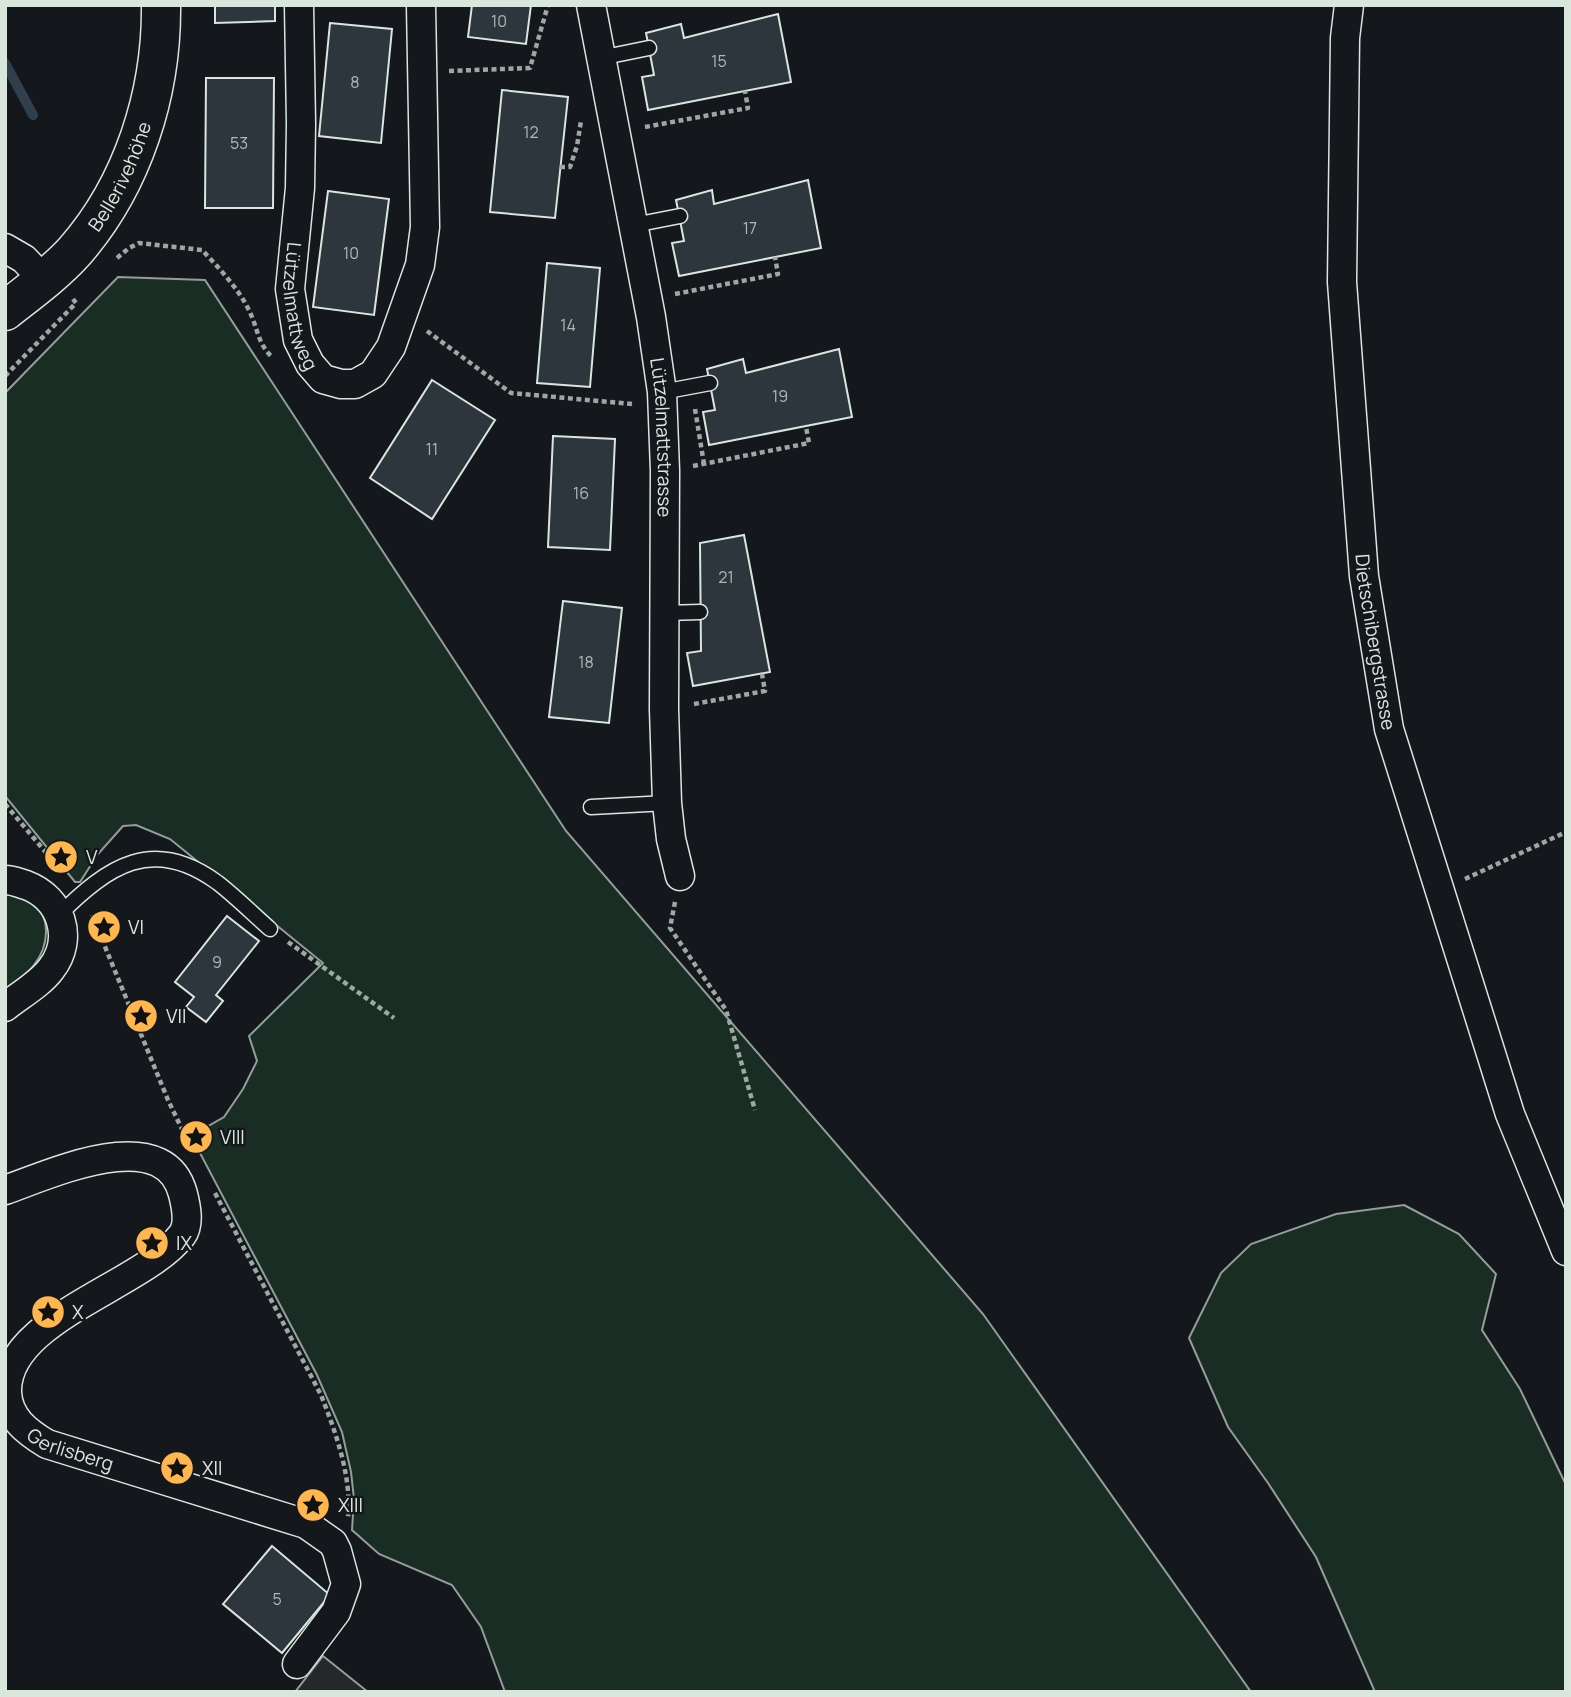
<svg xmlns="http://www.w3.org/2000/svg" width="1571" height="1697" viewBox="0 0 1571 1697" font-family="Manrope,sans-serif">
<rect width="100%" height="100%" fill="#14181c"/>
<!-- green -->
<g fill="#1a2d24" stroke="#939e99" stroke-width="2">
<path d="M 118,277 L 205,280 L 566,831 L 983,1314 L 1251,1692 L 505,1692 L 481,1627 L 452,1585 L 379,1554 L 352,1530 L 354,1499 L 351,1472 L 342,1432 L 317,1375 L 191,1136 L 224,1117 L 243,1089 L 257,1061 L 249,1036 L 323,963 L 170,839 L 136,825 L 123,826 L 98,854 L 80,882 L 75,882 L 5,796 L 5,393 Z"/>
<path d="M 5,892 C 13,894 25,895 31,900 C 52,917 49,946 34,965 C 27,975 14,983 5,991 Z"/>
<path d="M 1404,1205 L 1459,1234 L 1496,1274 L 1482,1330 L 1520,1389 L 1566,1485 L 1566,1692 L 1375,1692 L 1316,1557 L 1268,1483 L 1228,1427 L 1189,1338 L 1221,1273 L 1251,1244 L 1336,1214 Z"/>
</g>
<!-- parking -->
<path fill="#24282b" stroke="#939e99" stroke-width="2" d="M 323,1656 L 368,1692 L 295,1692 Z"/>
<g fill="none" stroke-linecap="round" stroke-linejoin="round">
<!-- stream -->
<path stroke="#2f3f4d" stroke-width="10" d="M 5,63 L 33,115"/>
</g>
<!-- building -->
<g fill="#2c363c" stroke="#d8e6dc" stroke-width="2">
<path d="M 215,5 L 275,5 L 275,21 L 215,23 Z"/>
<path d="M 472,5 L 531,5 L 526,44 L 468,37 Z"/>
<path d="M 778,14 L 791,82 L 648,110 L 642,77 L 654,75 L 646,33 L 681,24 L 684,38 Z"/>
<path d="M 330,23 L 392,29 L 381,143 L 319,136 Z"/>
<path d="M 206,78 L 274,78 L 273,208 L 205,208 Z"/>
<path d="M 502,90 L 568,97 L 555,218 L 490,212 Z"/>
<path d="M 808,180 L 821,248 L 679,276 L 672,243 L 684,241 L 676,200 L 712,190 L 714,204 Z"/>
<path d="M 328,191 L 389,199 L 374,315 L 313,307 Z"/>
<path d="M 547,263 L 600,268 L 590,387 L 537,383 Z"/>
<path d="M 839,349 L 852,417 L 709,445 L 703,412 L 715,410 L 707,369 L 743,359 L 746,373 Z"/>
<path d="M 432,380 L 495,420 L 432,519 L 370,478 Z"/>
<path d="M 553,436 L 615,439 L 610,550 L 548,547 Z"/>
<path d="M 744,535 L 770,672 L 693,686 L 687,653 L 701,651 L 700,543 Z"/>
<path d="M 563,601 L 622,608 L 609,723 L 549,717 Z"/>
<path d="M 227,916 L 259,941 L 216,995 L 223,1001 L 206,1022 L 186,1007 L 194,997 L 175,982 Z"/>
<path d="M 272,1546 L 330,1595 L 282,1653 L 223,1604 Z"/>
</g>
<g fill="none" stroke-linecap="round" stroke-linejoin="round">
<!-- lane casing -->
<g stroke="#d8e6dc" stroke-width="17">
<g id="lane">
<path d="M 600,58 L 649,48"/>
<path d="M 634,225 L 680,216"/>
<path d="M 662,392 L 710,383"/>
<path d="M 665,613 L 700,612"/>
<path d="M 591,807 L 667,803"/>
<path d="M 59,915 C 108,866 153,835 218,883 C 236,897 253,914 270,929"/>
</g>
</g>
<!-- street casing -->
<g stroke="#d8e6dc" stroke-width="31">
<g id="street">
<path id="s1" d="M 299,5 L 301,124 L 300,188 L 290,289 L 298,340 L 310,364 L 323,379 L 341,384 L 355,384 L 373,374 L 391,347 L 420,265 L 425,227 L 421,5"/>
<path id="s2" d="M 591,5 L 651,317 L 662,392 L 665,471 L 664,709 L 667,803 L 671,839 L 680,876"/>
<path id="s3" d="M 1349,5 L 1345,38 L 1342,282 L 1364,576 L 1389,729 L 1510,1114 L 1566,1251"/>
<path d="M 5,248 L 24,259 L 44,280"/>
<path d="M 5,880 C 13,880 19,883 26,885 C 61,898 75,938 51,969 C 40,984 20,995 5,1007"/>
<path id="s4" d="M 5,1190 C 51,1174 164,1121 183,1194 C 186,1206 190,1224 182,1235 C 143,1286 5,1319 7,1392 C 8,1418 27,1432 47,1444 L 306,1524 L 333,1543 L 337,1551 L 346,1584 L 336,1612 L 297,1664"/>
</g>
</g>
<!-- secondary casing -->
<g stroke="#d8e6dc" stroke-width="41">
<g id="secondary">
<path id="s5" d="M 5,311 C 29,292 54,274 74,252 C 133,185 162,93 161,5"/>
</g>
</g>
<!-- path -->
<g stroke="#9da8a2" stroke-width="4.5" stroke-dasharray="5 3.5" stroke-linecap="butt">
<path d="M 449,71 L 530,68 L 548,5"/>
<path d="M 645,127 L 748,108 L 745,91"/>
<path d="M 560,167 L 570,167 L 577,146 L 581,121"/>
<path d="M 117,258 L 129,248 L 139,243 L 202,250 C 220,269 242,292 252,317 C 258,332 259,344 271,356"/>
<path d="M 675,294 L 778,274 L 775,257"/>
<path d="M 427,331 L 511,393 L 632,404"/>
<path d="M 5,376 L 76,303 L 73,299"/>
<path d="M 695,409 L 704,464"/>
<path d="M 693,466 L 809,443 L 806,427"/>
<path d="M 694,704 L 765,691 L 762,674"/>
<path d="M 5,804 L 59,868"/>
<path d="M 1465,879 L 1566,832"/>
<path d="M 675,902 L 670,928 L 726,1010 L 755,1110"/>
<path d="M 92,915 L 168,1100 L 191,1148"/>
<path d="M 288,942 L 394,1018"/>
<path d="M 215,1193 L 321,1395 C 336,1433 352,1477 348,1518"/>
</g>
<!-- lane -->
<use href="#lane" stroke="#14181c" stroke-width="14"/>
<!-- street -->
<use href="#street" stroke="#14181c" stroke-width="28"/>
<!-- secondary -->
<use href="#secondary" stroke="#14181c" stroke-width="38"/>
</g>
<!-- icons -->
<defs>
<g id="sight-disc" transform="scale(1.75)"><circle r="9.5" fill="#ffb74d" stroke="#14181c"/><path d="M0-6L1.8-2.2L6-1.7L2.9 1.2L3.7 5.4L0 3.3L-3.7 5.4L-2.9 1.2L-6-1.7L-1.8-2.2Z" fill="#111"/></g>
</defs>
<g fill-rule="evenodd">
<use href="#sight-disc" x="61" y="857"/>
<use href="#sight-disc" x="104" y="927"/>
<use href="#sight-disc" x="141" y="1016"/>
<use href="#sight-disc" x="196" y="1137"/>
<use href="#sight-disc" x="152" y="1243"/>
<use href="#sight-disc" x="48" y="1312"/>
<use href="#sight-disc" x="177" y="1468"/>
<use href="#sight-disc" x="313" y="1505"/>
</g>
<g text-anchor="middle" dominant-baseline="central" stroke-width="5" stroke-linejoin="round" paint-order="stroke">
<!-- number labels -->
<g font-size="16" fill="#adbab4">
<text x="499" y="21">10</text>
<text x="719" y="61">15</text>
<text x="355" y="82">8</text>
<text x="531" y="132">12</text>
<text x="239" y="143">53</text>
<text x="750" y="228">17</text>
<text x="351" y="253">10</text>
<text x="568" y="325">14</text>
<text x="780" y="396">19</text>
<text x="432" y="449">11</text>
<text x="581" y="493">16</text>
<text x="726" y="577">21</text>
<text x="586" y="662">18</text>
<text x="217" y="962">9</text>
<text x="277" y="1599">5</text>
</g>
<!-- street labels -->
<g font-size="19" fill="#d8e6dc" stroke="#14181c">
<text stroke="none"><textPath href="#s5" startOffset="180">Bellerivehöhe</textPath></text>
<text stroke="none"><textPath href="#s1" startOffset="303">Lützelmattweg</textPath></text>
<text stroke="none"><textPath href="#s2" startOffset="439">Lützelmattstrasse</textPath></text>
<text stroke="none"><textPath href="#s3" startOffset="639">Dietschibergstrasse</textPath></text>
<text stroke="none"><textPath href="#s4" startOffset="579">Gerlisberg</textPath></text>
</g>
<!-- poi labels -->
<g font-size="19" fill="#d8e6dc" stroke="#14181c" text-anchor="start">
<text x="86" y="857">V</text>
<text x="128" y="927">VI</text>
<text x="166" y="1016">VII</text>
<text x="220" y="1137">VIII</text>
<text x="176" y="1243">IX</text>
<text x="72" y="1312">X</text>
<text x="202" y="1468">XII</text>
<text x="338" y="1505">XIII</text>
</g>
</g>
<!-- border -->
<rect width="1571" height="1697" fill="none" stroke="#d8e6dc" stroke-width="14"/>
</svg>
